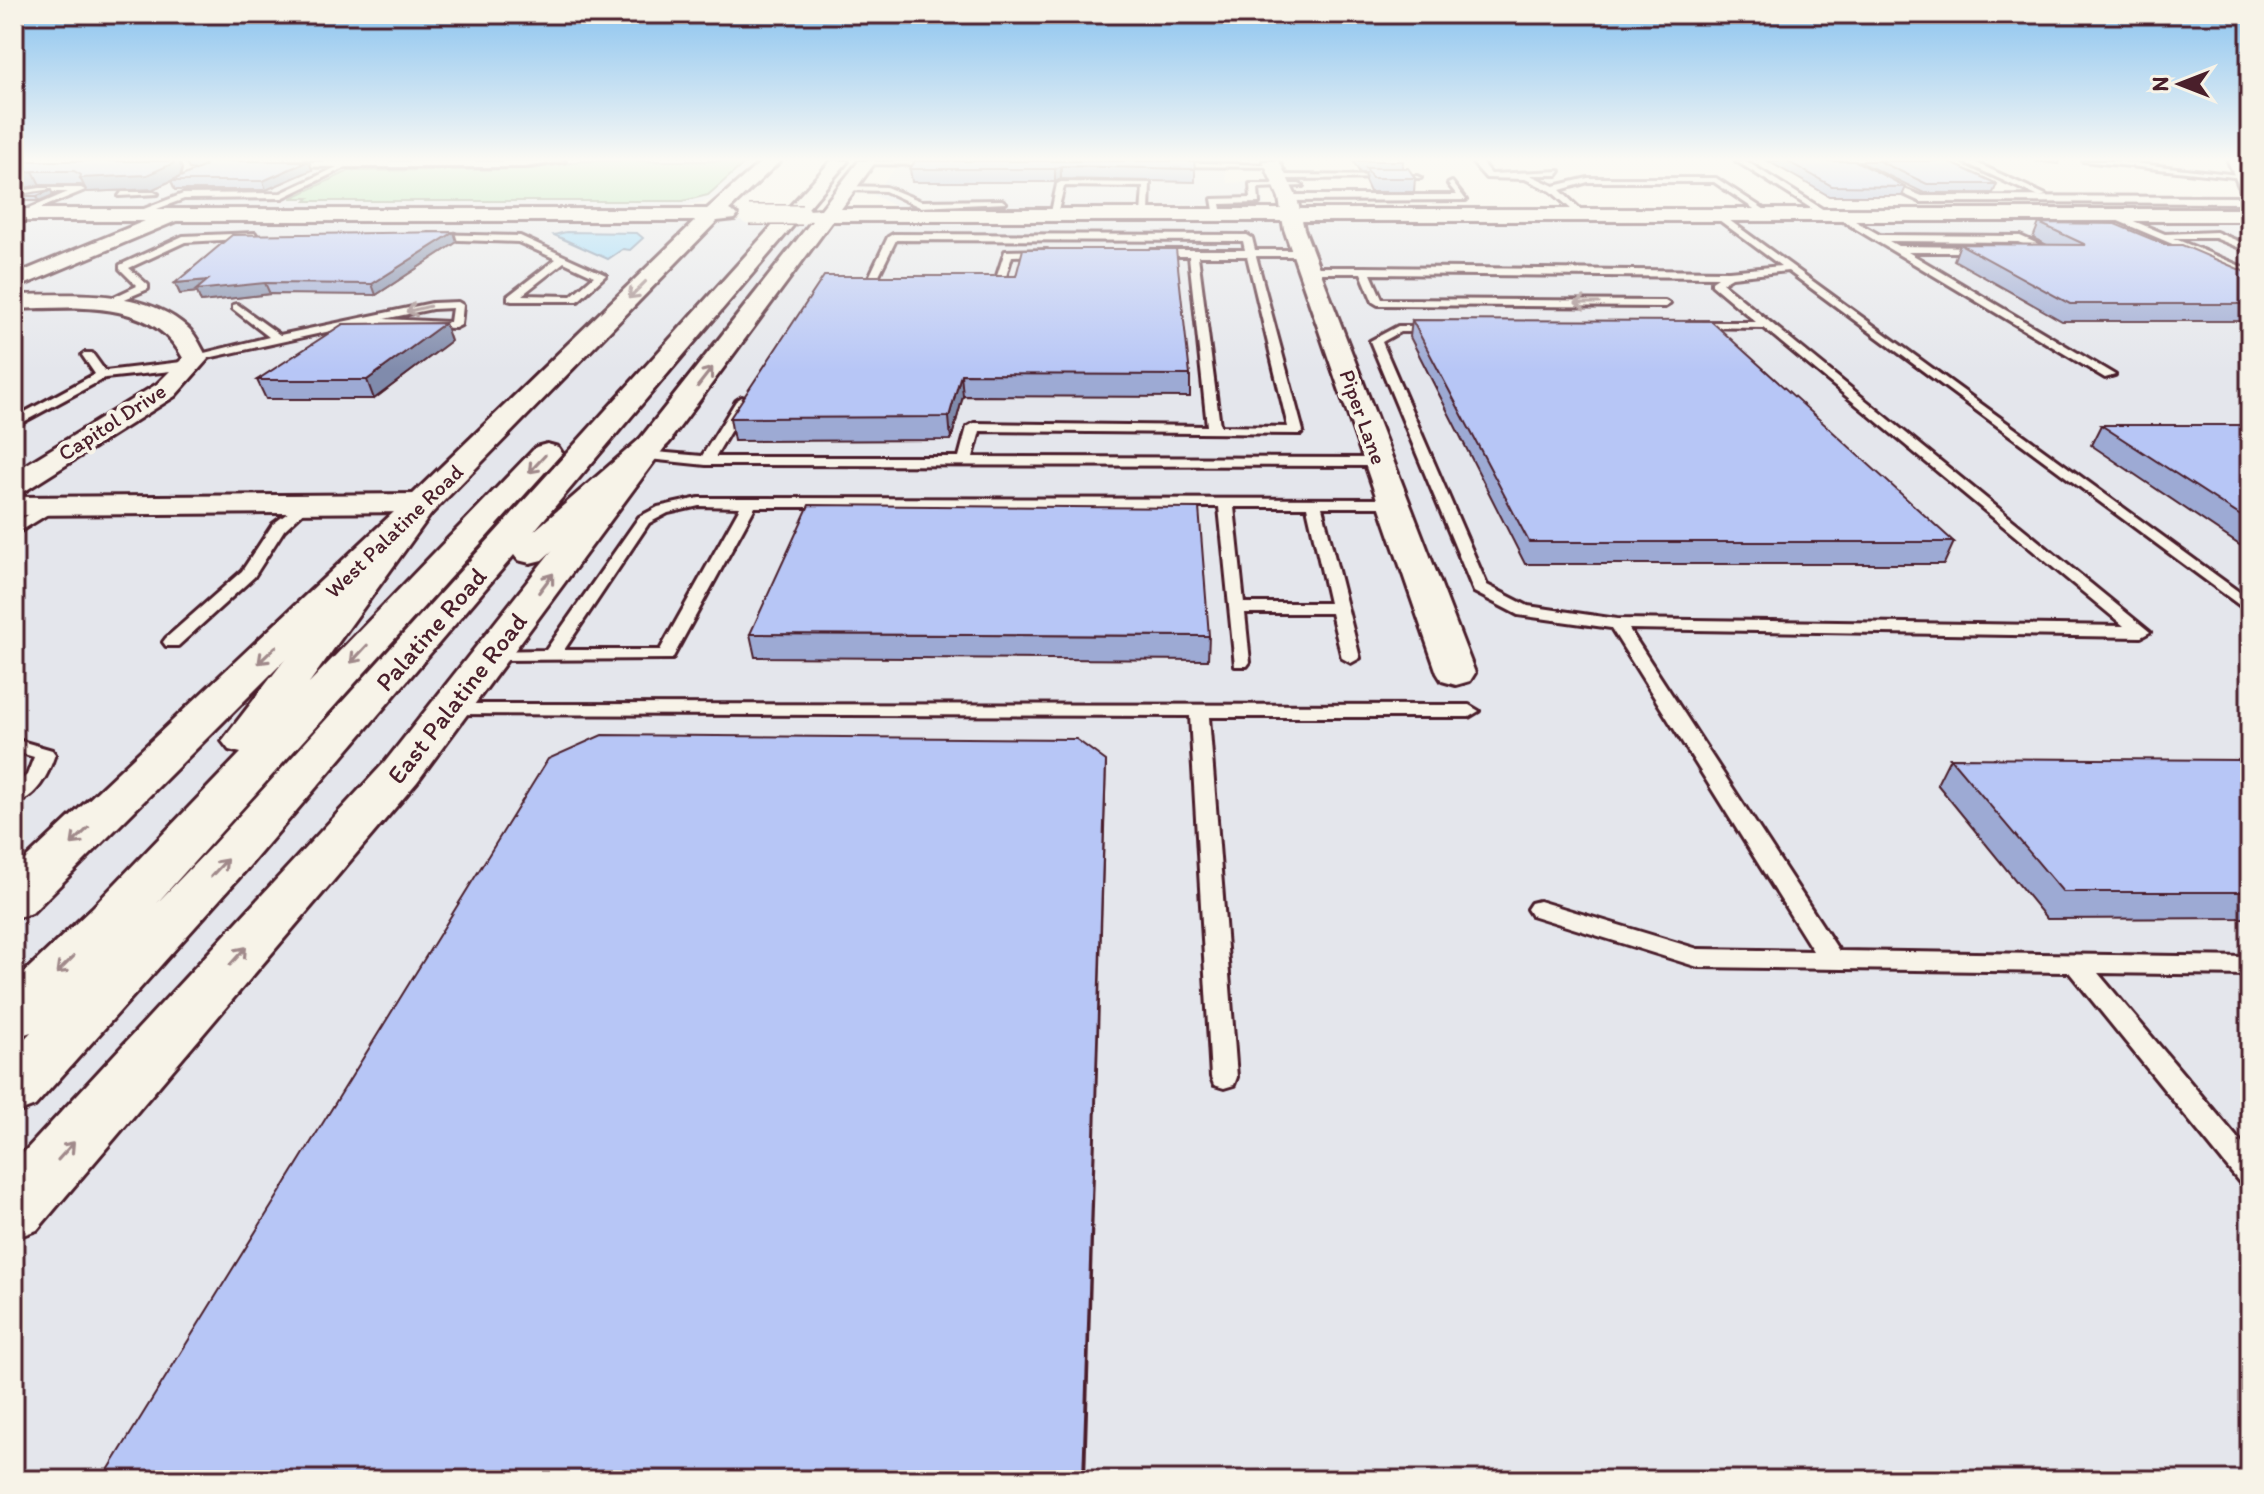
<svg xmlns="http://www.w3.org/2000/svg" width="2264" height="1494" viewBox="0 0 2264 1494" font-family="Itim,sans-serif">
<rect width="100%" height="100%" fill="#f7f3e8"/>
<filter id="ink" filterUnits="userSpaceOnUse"><feTurbulence type="fractalNoise" baseFrequency=".0125" numOctaves="2"/><feDisplacementMap in="SourceGraphic" scale="16" xChannelSelector="R" yChannelSelector="G"/><feConvolveMatrix kernelMatrix="1 2 1 2 8 2 1 2 1" color-interpolation-filters="sRGB"/></filter>
<g filter="url(#ink)">
<!-- built -->
<g fill="#e4e6ec">
<path d="M 14,161 L 764,161 L 720,198 L 676,208 L 14,209 Z"/>
<path d="M 934,162 L 1224,163 L 1227,183 L 1260,182 L 1264,205 L 896,207 L 874,195 L 899,163 Z"/>
<path d="M 14,220 L 2250,221 L 2250,1480 L 14,1480 Z"/>
</g>
<!-- green -->
<path fill="#a4e0a6" stroke="#778068" stroke-width="2" d="M 583,161 L 747,161 L 708,195 L 683,201 L 306,201 L 309,198 L 291,198 L 349,171 L 532,169 Z"/>
<!-- water -->
<path fill="#98d6f9" stroke="#798da7" stroke-width="2" d="M 566,232 L 637,233 L 643,238 L 630,250 L 623,249 L 608,259 L 554,235 Z"/>
<g fill="none" stroke-linecap="round" stroke-linejoin="round">
<!-- lane casing -->
<g stroke="#4a1f2b" stroke-width="6">
<g id="lane">
<path d="M 565,161 L 525,167 L 346,167 L 282,198 L 184,199 L 135,217 L 128,215 L 183,194 L 281,193 L 337,167 L 282,166 L 285,162 Z"/>
<path d="M 940,161 L 937,165 L 862,164 L 866,162 Z"/>
<path d="M 1471,161 L 1480,161 L 1491,174 L 1560,171 L 1557,175 L 1530,175 L 1554,186 L 1588,178 L 1716,178 L 1773,215 L 1766,217 L 1714,182 L 1588,182 L 1560,190 L 1584,213 L 1581,218 L 1551,191 L 1525,179 L 1486,178 Z"/>
<path d="M 1736,161 L 1746,161 L 1832,215 L 1825,217 Z"/>
<path d="M 1961,161 L 1972,161 L 2046,195 L 2039,197 Z"/>
<path d="M 2083,161 L 2115,161 L 2247,176 L 2243,178 Z"/>
<path d="M 1169,162 L 1273,165 L 1277,167 L 1166,166 Z"/>
<path d="M 1286,175 L 1417,176 L 1421,178 L 1283,179 Z"/>
<path d="M 1879,179 L 1922,196 L 2250,197 L 2250,203 L 1921,202 L 1879,183 Z"/>
<path d="M 1061,182 L 1150,183 L 1149,214 L 1145,217 L 1141,214 L 1143,187 L 1064,186 L 1057,215 L 1050,217 L 1057,184 Z"/>
<path d="M 1452,182 L 1466,200 L 1288,201 L 1284,198 L 1288,195 L 1457,195 L 1448,184 Z"/>
<path d="M 1250,184 L 1299,184 L 1303,186 L 1258,188 L 1259,203 L 1220,204 L 1222,214 L 1215,216 L 1212,199 L 1251,198 Z"/>
<path d="M 847,186 L 886,187 L 921,201 L 1002,200 L 1006,203 L 920,207 L 885,191 L 844,190 Z"/>
<path d="M 40,188 L 81,188 L 85,190 L 19,217 L 19,213 L 68,192 L 40,192 L 14,198 L 14,192 Z"/>
<path d="M 122,192 L 154,192 L 158,194 L 119,196 Z"/>
<path d="M 1718,212 L 2250,600 L 2250,613 L 1788,271 L 1732,277 L 1722,283 L 2150,632 L 2141,637 L 1629,629 L 1839,951 L 2250,957 L 2250,975 L 2098,973 L 2250,1153 L 2250,1187 L 2240,1183 L 2069,972 L 1698,967 L 1531,915 L 1527,909 L 1531,903 L 1539,901 L 1698,949 L 1813,951 L 1611,628 L 1518,615 L 1474,592 L 1370,341 L 1398,326 L 1439,326 L 1445,329 L 1439,332 L 1400,332 L 1382,342 L 1487,585 L 1528,606 L 1617,619 L 2124,626 L 1764,328 L 1686,327 L 1684,325 L 1690,322 L 1756,322 L 1712,285 L 1712,281 L 1718,277 L 1371,274 L 1382,299 L 1665,301 L 1670,304 L 1665,307 L 1378,305 L 1373,302 L 1361,273 L 1309,273 L 1304,270 L 1309,267 L 1364,267 L 1729,271 L 1781,266 L 1715,217 Z"/>
<path d="M 1839,212 L 1880,235 L 2020,236 L 2045,247 L 2042,252 L 2020,249 L 2028,246 L 2018,242 L 1889,241 L 1898,246 L 1988,247 L 1985,252 L 1908,252 L 2115,375 L 2105,378 L 1836,217 Z"/>
<path d="M 2112,212 L 2165,234 L 2216,232 L 2250,246 L 2250,252 L 2215,238 L 2173,238 L 2250,270 L 2250,277 L 2109,217 Z"/>
<path d="M 255,233 L 258,238 L 185,242 L 129,268 L 148,285 L 148,289 L 106,307 L 97,305 L 137,286 L 120,269 L 120,265 L 183,236 Z"/>
<path d="M 428,234 L 520,236 L 606,275 L 578,301 L 512,301 L 508,300 L 508,296 L 556,259 L 518,242 L 431,239 ZM 564,262 L 594,276 L 571,296 L 522,295 Z"/>
<path d="M 893,234 L 1247,235 L 1252,238 L 1255,250 L 1303,250 L 1308,253 L 1303,256 L 1256,256 L 1303,431 L 1301,434 L 980,431 L 973,457 L 1379,458 L 1386,462 L 1379,466 L 706,465 L 639,458 L 639,452 L 644,451 L 702,456 L 736,401 L 742,397 L 748,401 L 715,457 L 959,457 L 967,427 L 974,423 L 1207,426 L 1189,256 L 1151,256 L 1146,253 L 1151,250 L 1245,250 L 1243,241 L 896,240 L 874,285 L 883,288 L 878,291 L 863,290 L 888,237 ZM 1198,256 L 1247,256 L 1288,427 L 1220,426 Z"/>
<path d="M 1047,250 L 1050,255 L 1012,256 L 1002,290 L 986,291 L 981,288 L 994,285 L 1005,251 Z"/>
<path d="M 458,302 L 463,305 L 461,325 L 455,328 L 358,325 L 194,361 L 188,357 L 269,337 L 233,309 L 233,305 L 237,304 L 280,335 L 432,303 ZM 452,308 L 450,322 L 384,319 L 432,309 Z"/>
<path d="M 84,353 L 92,353 L 105,371 L 190,361 L 196,365 L 190,369 L 105,378 L 14,427 L 14,418 L 95,374 L 82,355 Z"/>
<path d="M 699,498 L 1394,499 L 1401,503 L 1394,507 L 1322,507 L 1360,658 L 1351,663 L 1342,658 L 1331,613 L 1245,613 L 1250,662 L 1247,666 L 1235,666 L 1219,507 L 755,507 L 672,659 L 485,660 L 482,656 L 485,652 L 491,651 L 546,650 L 639,517 L 658,507 ZM 699,506 L 740,507 L 660,650 L 564,650 L 649,523 L 668,513 ZM 1234,507 L 1307,507 L 1329,603 L 1244,603 Z"/>
<path d="M 305,500 L 312,504 L 284,530 L 254,577 L 178,646 L 166,646 L 163,642 L 166,638 L 242,571 L 273,524 Z"/>
<path d="M 51,502 L 58,506 L 56,509 L 14,535 L 14,523 Z"/>
<path d="M 449,704 L 1469,705 L 1479,711 L 1469,717 L 1209,717 L 1237,1077 L 1234,1085 L 1224,1088 L 1214,1085 L 1211,1077 L 1190,716 L 442,714 L 439,710 L 442,706 Z"/>
<path d="M 14,739 L 52,750 L 55,754 C 48,775 37,798 14,804 L 14,786 L 27,775 L 34,757 L 14,751 Z"/>
</g>
</g>
<!-- street casing -->
<g stroke="#4a1f2b" stroke-width="6">
<g id="street">
<path d="M 1263,161 L 1279,161 L 1297,198 L 1304,229 L 1475,673 L 1470,681 L 1456,685 L 1442,681 L 1437,673 L 1284,229 L 1279,198 Z"/>
<path d="M 2228,161 L 2244,161 L 2250,173 L 2250,196 L 2241,191 Z"/>
<path d="M 174,209 L 181,211 L 183,215 L 181,219 L 14,289 L 14,275 Z"/>
<path d="M 14,295 C 70,295 143,287 188,328 C 197,336 202,349 208,359 L 175,396 L 25,491 L 14,494 L 14,472 L 157,384 L 183,358 C 151,297 73,308 14,309 Z"/>
<path d="M 423,494 L 434,496 L 439,503 L 434,510 L 423,512 L 14,515 L 14,497 Z"/>
</g>
</g>
<!-- secondary casing -->
<g stroke="#4a1f2b" stroke-width="6">
<g id="secondary">
<path d="M 762,161 L 780,161 L 729,210 L 738,215 L 735,219 L 717,221 L 435,510 L 32,913 L 14,918 L 14,870 L 411,496 L 695,221 L 14,221 L 14,209 L 707,209 Z"/>
<path d="M 859,161 L 876,161 L 841,209 L 2250,209 L 2250,221 L 832,221 L 417,782 L 37,1230 L 14,1238 L 14,1163 L 385,762 L 812,221 L 795,219 L 792,215 L 795,211 L 821,209 Z"/>
</g>
</g>
<!-- highway casing -->
<g stroke="#4a1f2b" stroke-width="6">
<path id="highway" d="M 831,161 L 848,161 L 534,531 L 648,432 L 658,429 L 668,432 L 673,438 L 668,444 L 542,560 L 530,563 L 518,560 L 514,555 L 245,871 L 35,1106 L 14,1114 L 14,1050 L 31,1032 L 14,1038 L 14,982 L 92,908 L 241,753 L 229,750 L 222,741 L 411,496 L 423,493 L 435,496 L 439,503 L 309,683 L 536,447 L 547,444 L 558,447 L 562,453 L 157,903 L 211,847 Z"/>
</g>
<!-- lane -->
<use href="#lane" fill="#f7f3e8" fill-rule="evenodd"/>
<!-- street -->
<use href="#street" fill="#f7f3e8" fill-rule="evenodd"/>
<!-- secondary -->
<use href="#secondary" fill="#f7f3e8" fill-rule="evenodd"/>
<!-- highway -->
<use href="#highway" fill="#f7f3e8" fill-rule="evenodd"/>
<!-- secondary-bridge casing -->
<g stroke="#4a1f2b" stroke-width="22" stroke-linecap="butt">
<path id="secondary-bridge" d="M 749,215 L 802,215"/>
</g>
<!-- secondary-bridge -->
<use href="#secondary-bridge" stroke="#f7f3e8" stroke-width="19"/>
</g>
<!-- wall -->
<g fill="#9daad4" stroke="#4a1f2b" stroke-width="2">
<path d="M 14,161 L 179,161 L 182,169 L 180,177 L 196,170 L 189,169 L 185,161 L 309,161 L 312,170 L 266,190 L 175,190 L 171,181 L 153,189 L 87,192 L 85,187 L 81,185 L 40,185 L 14,190 Z"/>
<path d="M 915,161 L 1195,169 L 1195,182 L 1061,179 L 1055,182 L 912,182 L 910,169 Z"/>
<path d="M 1353,161 L 1403,161 L 1402,168 L 1415,178 L 1414,192 L 1370,192 L 1365,181 L 1366,173 L 1360,173 Z"/>
<path d="M 1768,161 L 1856,161 L 1906,187 L 1902,196 L 1829,196 Z"/>
<path d="M 1858,161 L 1947,161 L 1997,184 L 1993,193 L 1924,193 Z"/>
<path d="M 2034,161 L 2059,161 L 2058,164 Z"/>
<path d="M 53,195 L 39,201 L 15,201 L 14,199 L 14,196 Z"/>
<path d="M 2039,223 L 2166,245 L 2250,274 L 2250,321 L 2062,321 L 1954,260 L 1960,244 L 2047,245 L 2033,238 Z"/>
<path d="M 457,242 L 376,295 L 270,294 L 201,302 L 197,292 L 180,294 L 175,283 Z"/>
<path d="M 1016,276 L 1190,375 L 1190,397 L 963,396 L 951,440 L 734,441 L 730,418 Z"/>
<path d="M 1412,320 L 1954,542 L 1944,564 L 1525,564 L 1410,337 Z"/>
<path d="M 451,341 L 374,399 L 266,399 L 257,380 Z"/>
<path d="M 2101,425 L 2250,425 L 2250,552 L 2091,445 Z"/>
<path d="M 750,634 L 1209,636 L 1208,660 L 755,657 Z"/>
<path d="M 1950,758 L 2250,767 L 2250,918 L 2047,919 L 1937,784 Z"/>
</g>
<!-- shaded-wall -->
<g fill="#808bac" stroke="#4a1f2b" stroke-width="2">
<path d="M 14,161 L 46,161 L 14,173 Z"/>
<path d="M 175,161 L 179,161 L 182,169 L 180,177 L 153,189 L 87,192 L 80,178 Z"/>
<path d="M 309,161 L 312,170 L 266,190 L 263,181 Z"/>
<path d="M 1061,166 L 1061,179 L 1055,182 L 1055,169 Z"/>
<path d="M 33,171 L 40,185 L 14,190 L 14,174 Z"/>
<path d="M 51,190 L 53,195 L 39,201 L 37,196 Z"/>
<path d="M 454,232 L 457,242 L 376,295 L 372,284 Z"/>
<path d="M 208,280 L 265,283 L 270,294 L 201,302 L 197,292 L 180,294 L 175,283 Z"/>
<path d="M 445,323 L 451,341 L 374,399 L 367,380 Z"/>
<path d="M 961,374 L 963,396 L 951,440 L 949,417 Z"/>
<path d="M 1106,761 L 1085,1480 L 1083,1480 Z"/>
</g>
<!-- building -->
<g fill="#b7c6f6" stroke="#4a1f2b" stroke-width="2">
<path d="M 28,161 L 175,161 L 174,163 L 147,175 L 80,178 L 81,175 L 74,171 L 33,171 L 14,174 L 14,166 Z"/>
<path d="M 194,161 L 308,161 L 263,181 L 171,181 L 205,166 L 203,162 Z"/>
<path d="M 915,161 L 1194,161 L 1195,169 L 1061,166 L 1055,169 L 910,169 Z"/>
<path d="M 1787,161 L 1856,161 L 1906,187 L 1832,186 Z"/>
<path d="M 1879,161 L 1947,161 L 1997,184 L 1927,184 Z"/>
<path d="M 1366,168 L 1408,168 L 1415,178 L 1372,178 Z"/>
<path d="M 51,190 L 37,196 L 14,196 Z"/>
<path d="M 2039,223 L 2115,224 L 2166,245 L 2182,245 L 2250,274 L 2250,304 L 2070,304 L 1960,244 L 2086,245 Z"/>
<path d="M 454,232 L 372,284 L 265,283 L 196,290 L 208,280 L 175,283 L 232,235 Z"/>
<path d="M 1023,249 L 1176,249 L 1190,375 L 961,374 L 949,417 L 730,418 L 824,276 L 1016,276 Z"/>
<path d="M 1412,320 L 1711,321 L 1954,542 L 1529,542 Z"/>
<path d="M 445,323 L 367,380 L 257,380 L 343,324 Z"/>
<path d="M 2101,425 L 2250,425 L 2250,522 Z"/>
<path d="M 809,505 L 1199,508 L 1209,636 L 750,634 Z"/>
<path d="M 602,735 L 1076,739 L 1106,761 L 1083,1480 L 102,1480 L 548,759 Z"/>
<path d="M 1950,758 L 2242,760 L 2250,767 L 2250,892 L 2063,892 Z"/>
</g>
<!-- one-way arrows -->
<defs><path id="oneway-shaft" d="M-6 0H5M1.5-3L5.5 0L1.5 3" fill="none" stroke-width="1.6" stroke-linecap="round" stroke-linejoin="round" transform="scale(2)"/></defs>
<g stroke="#a0898a">
<use href="#oneway-shaft" transform="translate(637 290) rotate(135)"/>
<use href="#oneway-shaft" transform="translate(1587 303) rotate(-180)"/>
<use href="#oneway-shaft" transform="translate(418 309) rotate(167)"/>
<use href="#oneway-shaft" transform="translate(705 377) rotate(-52)"/>
<use href="#oneway-shaft" transform="translate(537 464) rotate(133)"/>
<use href="#oneway-shaft" transform="translate(546 583) rotate(-53)"/>
<use href="#oneway-shaft" transform="translate(359 654) rotate(133)"/>
<use href="#oneway-shaft" transform="translate(267 655) rotate(136)"/>
<use href="#oneway-shaft" transform="translate(80 836) rotate(136)"/>
<use href="#oneway-shaft" transform="translate(219 868) rotate(-47)"/>
<use href="#oneway-shaft" transform="translate(238 956) rotate(-48)"/>
<use href="#oneway-shaft" transform="translate(65 965) rotate(135)"/>
<use href="#oneway-shaft" transform="translate(66 1151) rotate(-48)"/>
</g>
</g>
<!-- sky -->
<linearGradient id="sky" x2="0" y2="1"><stop stop-color="#88c2ef"/><stop offset="0.43" stop-color="#fbfaf5"/><stop offset="1" stop-color="#fbfaf5" stop-opacity="0"/></linearGradient>
<rect width="2264" height="371" fill="url(#sky)"/>
<g text-anchor="middle" dominant-baseline="central" stroke-width="8" stroke-linejoin="round" paint-order="stroke">
<!-- far-street labels -->
<g font-size="22" fill="#4a1f2b" stroke="#f7f3e8">
<text transform="translate(1363 417) rotate(70)">Piper Lane</text>
<text transform="translate(112 422) rotate(-33)">Capitol Drive</text>
<text transform="translate(394 531) rotate(-44)">West Palatine Road</text>
</g>
<!-- street labels -->
<g font-size="26" fill="#4a1f2b" stroke="#f7f3e8">
<text transform="translate(431 629) rotate(-49)">Palatine Road</text>
<text transform="translate(457 698) rotate(-52)">East Palatine Road</text>
</g>
</g>
<!-- margin -->
<rect width="2264" height="1494" fill="none" stroke="#f7f3e8" stroke-width="48"/>
<rect x="24" y="24" width="2216" height="1446" fill="none" stroke="#4a1f2b" stroke-width="3" filter="url(#ink)"/>
<!-- north arrow -->
<g transform="translate(2180 84) rotate(270)" stroke="#f7f3e8" stroke-width="6" paint-order="stroke">
<path d="M0-6L14 30L0 20L-14 30Z" fill="#4a1f2b"/>
<text y="-12" font-size="22" font-weight="bold" text-anchor="middle" fill="#4a1f2b">N</text>
</g>
</svg>
